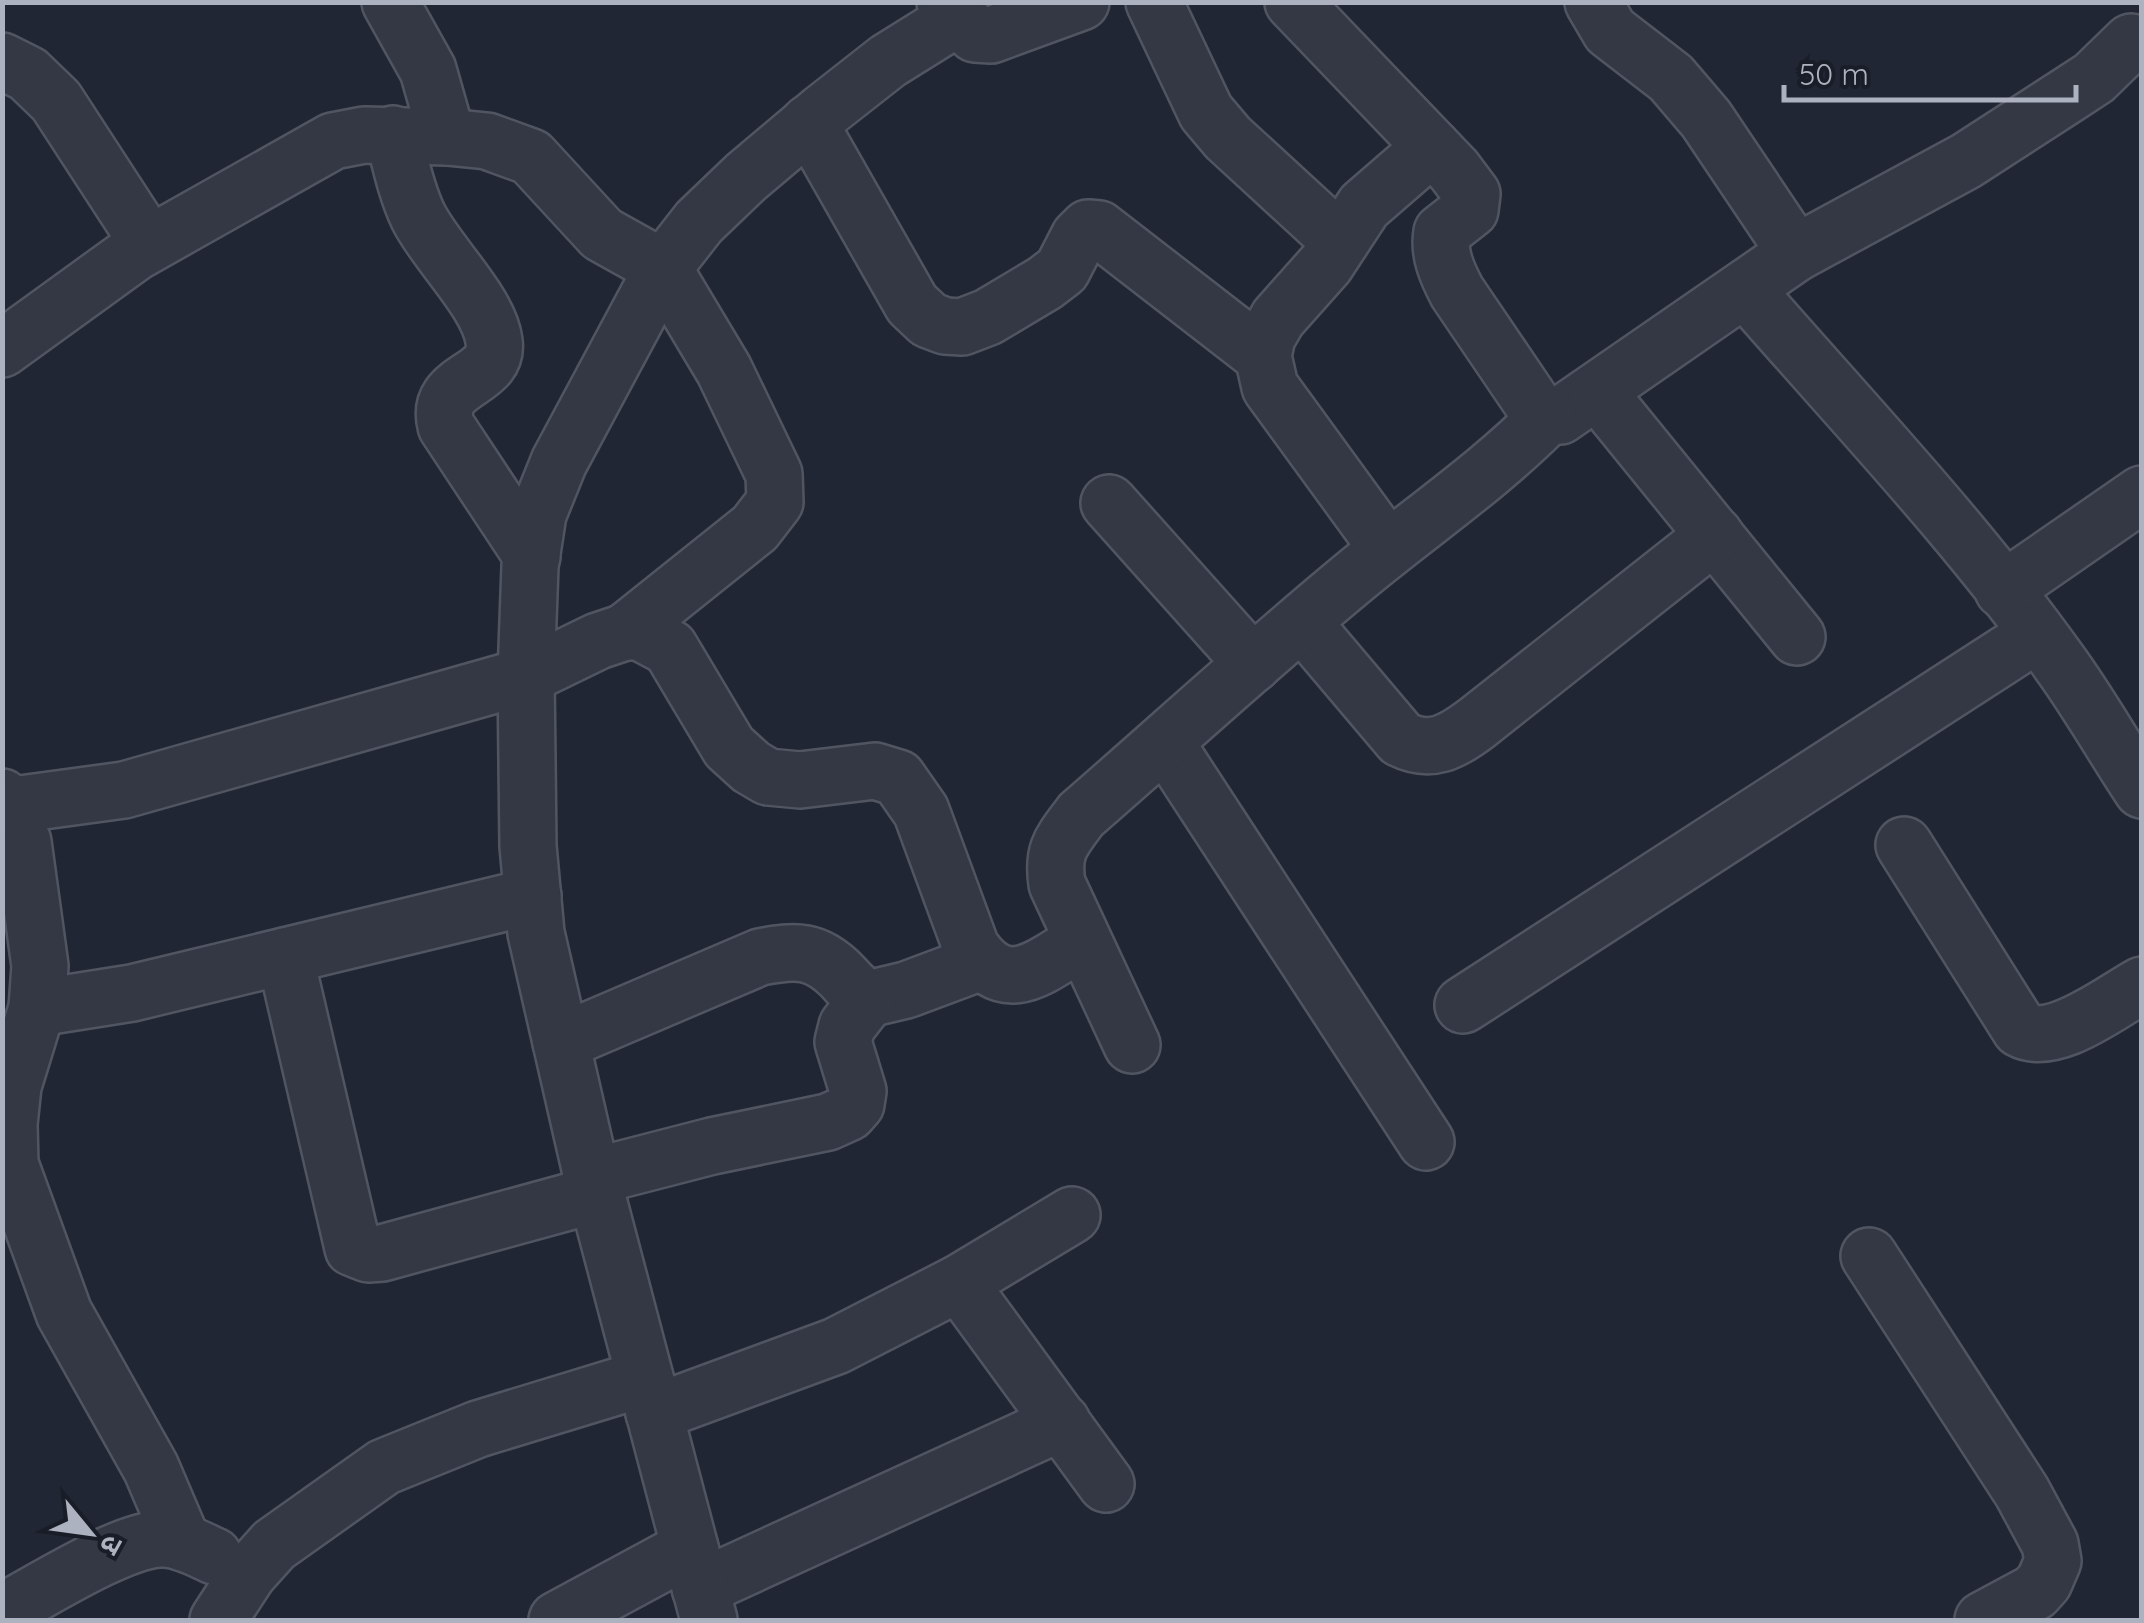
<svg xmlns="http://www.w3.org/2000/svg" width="2144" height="1623" viewBox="0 0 2144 1623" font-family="Quicksand,'Noto Sans Devanagari',sans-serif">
<rect width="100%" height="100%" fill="#202633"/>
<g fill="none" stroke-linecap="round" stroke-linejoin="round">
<!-- minor casing -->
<g stroke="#515562" stroke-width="60">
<g id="minor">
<path d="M 390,2 L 428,70 L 447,137"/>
<path d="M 945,2 L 975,34 L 991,35 L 1081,2"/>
<path d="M 1154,2 L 1206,112 L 1228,138 L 1339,240"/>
<path d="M 1293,2 L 1454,170 L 1472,194 L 1470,210 L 1442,232 C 1438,253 1447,273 1457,292 L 1537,410 L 1548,416 L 1560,416 L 1796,253 L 1966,161 L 2068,95 L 2094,78 L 2131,42"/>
<path d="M 1593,2 L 1610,31 L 1671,78 L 1706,119 L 1796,253"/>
<path d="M 2,61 L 28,74 L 56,101 L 149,244"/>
<path d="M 809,123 L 912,304 L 929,320 L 945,326 L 962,327 L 988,317 L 1045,283 L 1062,270 L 1079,237 L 1088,228 L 1099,229 L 1263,356"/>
<path d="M 393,134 C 400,161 406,191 418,216 C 436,253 489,302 494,341 C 500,384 433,376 446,426 L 532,556"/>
<path d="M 1745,289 C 1851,411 1965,530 2059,662 C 2089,703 2114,748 2142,790"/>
<path d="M 2,349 L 136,252 L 333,141 L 364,135 L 447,137 L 487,141 L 531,157 L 602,234 L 663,268 L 724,370 L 774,474 L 775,502 L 755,528 L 625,632"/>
<path d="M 1597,391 L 1797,637"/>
<path d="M 1109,503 L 1253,664"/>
<path d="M 1388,549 L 1270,387 L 1263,356 L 1267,337 L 1278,318 L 1326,264 L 1364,206 L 1432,147"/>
<path d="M 2003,590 L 2142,494"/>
<path d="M 1302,622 L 1401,739 C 1431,754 1452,742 1477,723 L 1715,535"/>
<path d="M 1165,742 L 1426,1142"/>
<path d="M 2,797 L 23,842 L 40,966 L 37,1008 L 13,1086 L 9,1124 L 10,1164 L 64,1313 L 151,1468 L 183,1543"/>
<path d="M 6,806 L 124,790 L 526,676 L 598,641 L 625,632 L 640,632 L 670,648 L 729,747 L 751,767 L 768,777 L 800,780 L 875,771 L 898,778 L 921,811 L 971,947 C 1006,999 1040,967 1081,942"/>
<path d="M 1904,845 L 2020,1029 C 2054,1048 2111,1002 2142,985"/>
<path d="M 285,956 L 353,1248 L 368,1254 L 382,1253 L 597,1194"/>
<path d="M 1463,1005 L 2037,634"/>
<path d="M 37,1008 L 132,993 L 533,896"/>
<path d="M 561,1042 L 760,957 C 796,950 816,949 843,977 C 851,986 857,993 868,999 L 906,990 L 981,962"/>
<path d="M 1132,1045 L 1057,884 C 1052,850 1061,842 1081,815 C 1173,735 1264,651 1359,573 C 1422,521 1491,474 1548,416"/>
<path d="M 592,1177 L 712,1146 L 828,1122 L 848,1113 L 856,1104 L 858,1091 L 843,1042 L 847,1026 L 868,999"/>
<path d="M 1869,1256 L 2022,1492 L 2050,1544 L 2053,1561 L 2044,1582 L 2035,1592 L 1983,1620"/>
<path d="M 959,1283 L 1106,1484"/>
<path d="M 654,1413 L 836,1346 L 959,1283 L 1072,1215"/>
<path d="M 700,1588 L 1062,1422"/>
<path d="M 2,1612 C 40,1592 121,1540 161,1539 C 179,1538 199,1549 214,1556"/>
<path d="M 218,1620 L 248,1574 L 274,1545 L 384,1467 L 478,1429 L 645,1378"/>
<path d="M 557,1620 L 690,1548"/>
<path d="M 709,1620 L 592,1177 L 536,933 L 528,846 L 526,676 L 530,566 L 538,514 L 559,462 L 663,268 L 699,222 L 746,177 L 823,112 L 888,61 L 957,18"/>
</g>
</g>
<!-- minor -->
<use href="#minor" stroke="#333844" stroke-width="55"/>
</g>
<!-- border -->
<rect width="2144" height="1623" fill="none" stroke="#adb2c1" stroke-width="10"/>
<!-- north arrow -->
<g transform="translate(90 1533) rotate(119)" stroke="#191d28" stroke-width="8" paint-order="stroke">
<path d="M0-8L18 38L0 25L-18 38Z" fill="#adb2c1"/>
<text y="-15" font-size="28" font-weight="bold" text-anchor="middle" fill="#adb2c1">उ</text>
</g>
<!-- scale -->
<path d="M1784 85v15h292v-15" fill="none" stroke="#adb2c1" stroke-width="5"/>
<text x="1799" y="85" font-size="30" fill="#adb2c1" stroke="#191d28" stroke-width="8" paint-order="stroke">50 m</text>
</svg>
